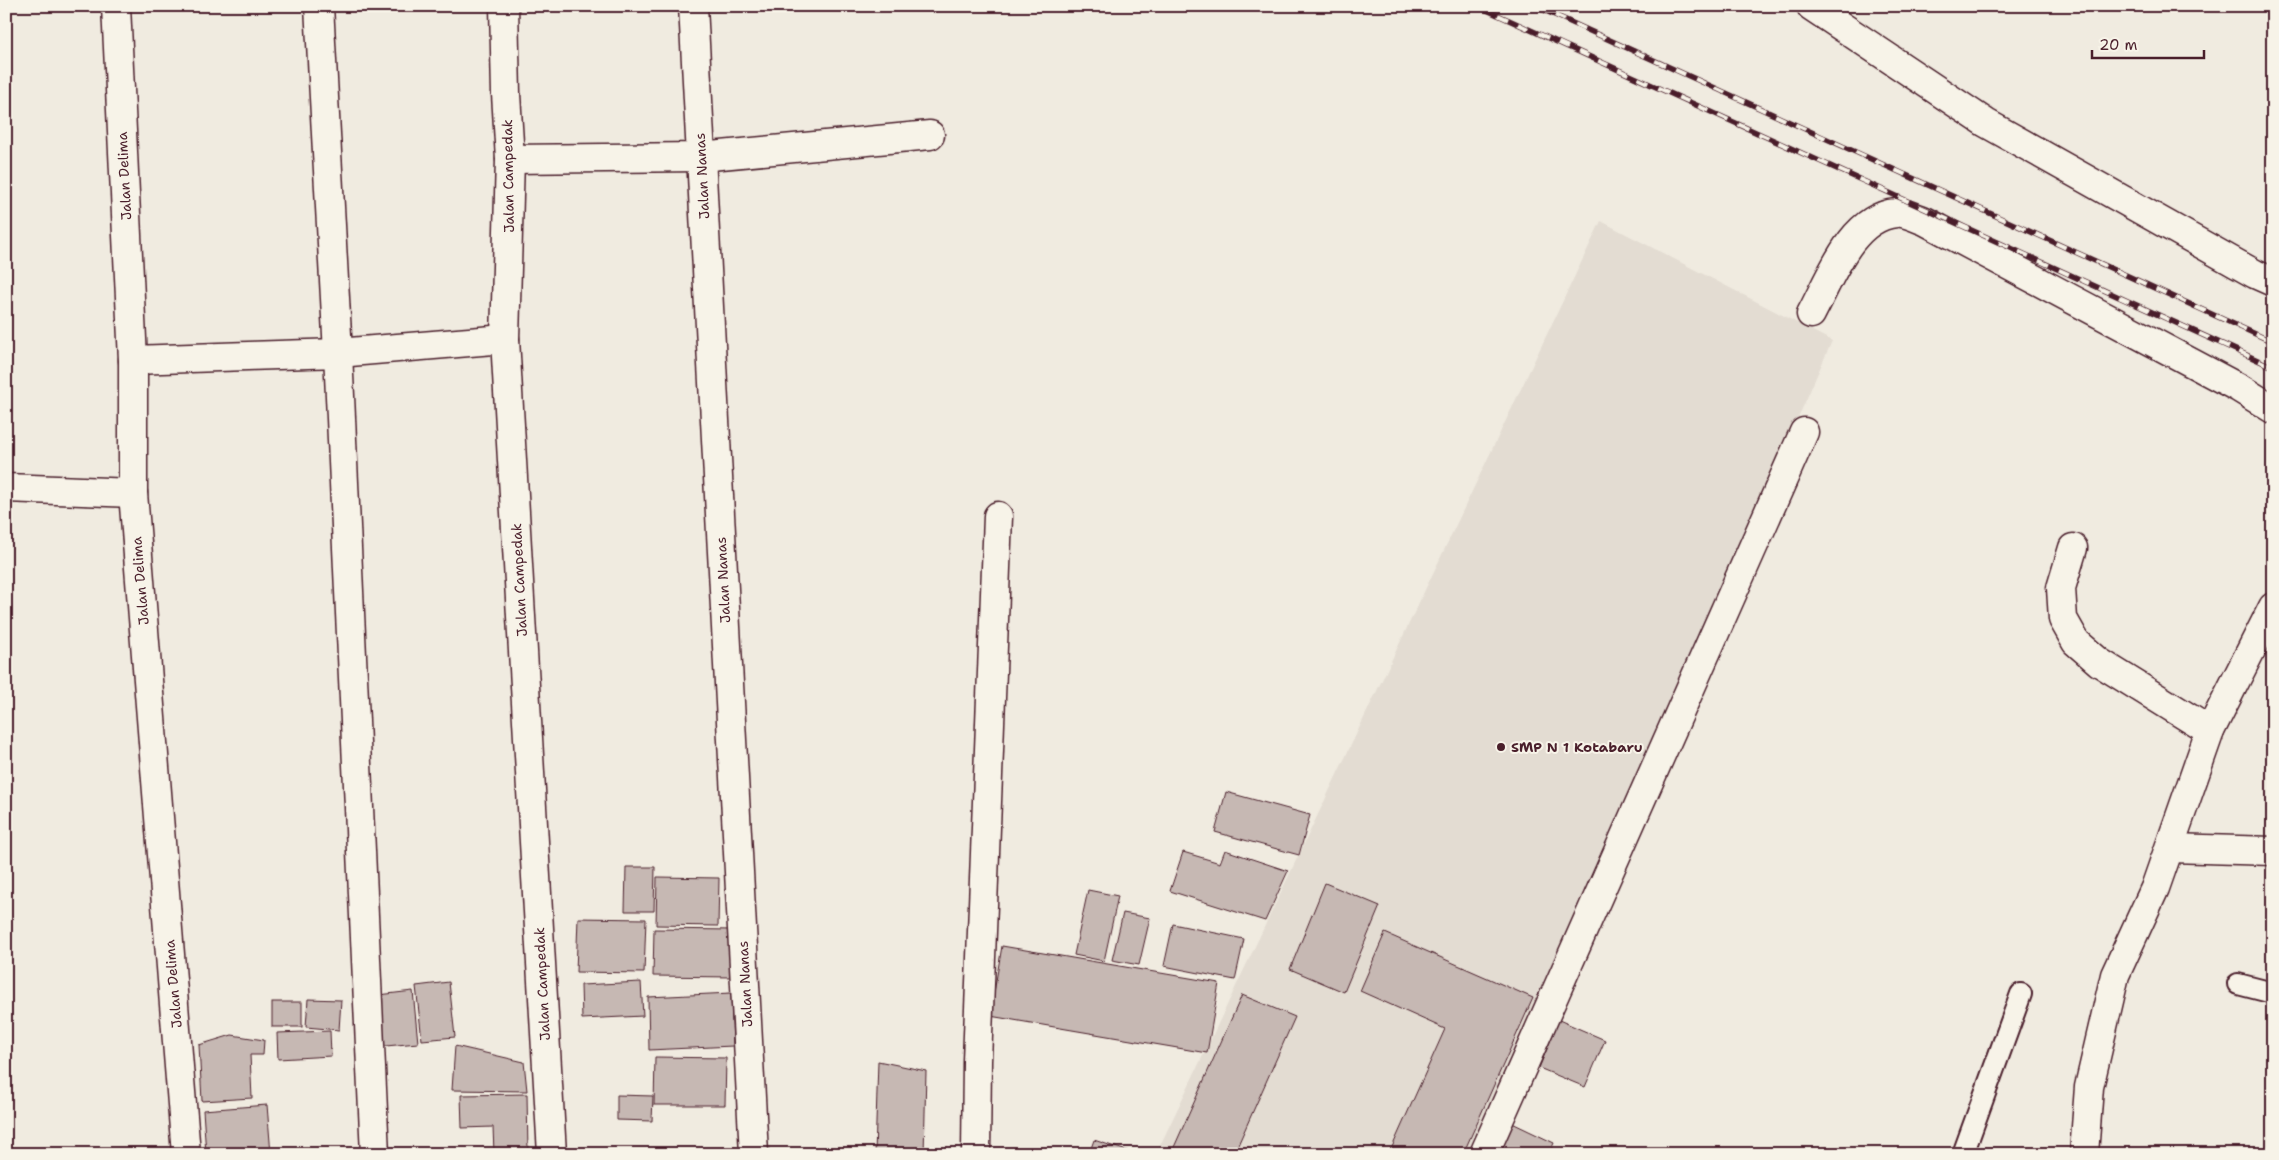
<svg xmlns="http://www.w3.org/2000/svg" width="2279" height="1160" viewBox="0 0 2279 1160" font-family="'Shantell Sans',sans-serif">
<rect width="100%" height="100%" fill="#f0ebe0"/>
<filter id="ink" filterUnits="userSpaceOnUse"><feTurbulence type="fractalNoise" baseFrequency=".02" numOctaves="2"/><feDisplacementMap in="SourceGraphic" scale="10" xChannelSelector="R" yChannelSelector="G"/><feConvolveMatrix kernelMatrix="1 2 1 2 8 2 1 2 1" color-interpolation-filters="sRGB"/></filter>
<g filter="url(#ink)">
<!-- built -->
<path fill="#e3dcd2" d="M 1601,221 L 1832,341 L 1473,1154 L 1156,1154 Z"/>
<!-- building -->
<g fill="#c6b8b3" stroke="#4a1f2b">
<path d="M 1226,792 L 1310,815 L 1299,855 L 1215,832 Z"/>
<path d="M 1225,850 L 1288,871 L 1265,921 L 1170,891 L 1183,852 L 1220,863 Z"/>
<path d="M 626,867 L 655,867 L 654,911 L 625,911 Z"/>
<path d="M 657,877 L 719,878 L 718,926 L 656,925 Z"/>
<path d="M 1325,883 L 1380,906 L 1344,992 L 1290,969 Z"/>
<path d="M 1088,890 L 1118,896 L 1104,961 L 1074,955 Z"/>
<path d="M 1123,913 L 1150,918 L 1139,965 L 1112,960 Z"/>
<path d="M 578,918 L 646,919 L 644,973 L 576,972 Z"/>
<path d="M 1173,924 L 1244,939 L 1235,980 L 1164,966 Z"/>
<path d="M 654,929 L 733,930 L 732,977 L 653,976 Z"/>
<path d="M 1385,933 L 1533,998 L 1463,1154 L 1389,1154 L 1445,1029 L 1360,991 Z"/>
<path d="M 1002,946 L 1219,983 L 1207,1053 L 990,1016 Z"/>
<path d="M 449,982 L 455,1037 L 422,1040 L 416,986 Z"/>
<path d="M 641,982 L 643,1016 L 582,1019 L 581,985 Z"/>
<path d="M 413,991 L 418,1043 L 375,1047 L 370,996 Z"/>
<path d="M 731,993 L 733,1046 L 649,1050 L 648,997 Z"/>
<path d="M 1242,995 L 1295,1017 L 1234,1154 L 1171,1154 Z"/>
<path d="M 308,999 L 341,1000 L 339,1030 L 306,1027 Z"/>
<rect x="272" y="1002" width="30" height="25"/>
<path d="M 1559,1020 L 1605,1040 L 1585,1087 L 1539,1068 Z"/>
<path d="M 330,1031 L 331,1056 L 278,1059 L 277,1033 Z"/>
<path d="M 232,1035 L 264,1040 L 263,1055 L 250,1055 L 252,1098 L 202,1101 L 199,1045 Z"/>
<path d="M 455,1046 L 524,1062 L 527,1091 L 452,1090 Z"/>
<path d="M 655,1057 L 726,1058 L 725,1105 L 654,1105 Z"/>
<path d="M 878,1061 L 926,1071 L 924,1154 L 875,1154 Z"/>
<path d="M 527,1094 L 528,1153 L 494,1153 L 493,1127 L 462,1128 L 461,1095 Z"/>
<path d="M 617,1095 L 653,1096 L 652,1121 L 617,1120 Z"/>
<path d="M 267,1105 L 271,1154 L 206,1154 L 203,1110 Z"/>
<path d="M 1508,1121 L 1554,1143 L 1549,1154 L 1495,1154 Z"/>
<path d="M 1094,1140 L 1136,1154 L 1089,1154 Z"/>
</g>
<g fill="none" stroke-linecap="round" stroke-linejoin="round">
<!-- service casing -->
<g stroke="#4a1f2b" stroke-width="24">
<g id="service">
<path d="M 2238,984 L 2273,993"/>
<path d="M 1963,1154 L 2021,994"/>
</g>
</g>
<!-- minor casing -->
<g stroke="#4a1f2b" stroke-width="31">
<g id="minor">
<path d="M 116,6 L 133,360 L 133,493 L 186,1154"/>
<path d="M 319,6 L 338,353 L 375,1154"/>
<path d="M 504,6 L 506,94 L 510,159 L 505,339 L 552,1154"/>
<path d="M 693,6 L 754,1154"/>
<path d="M 1811,6 L 1986,123 L 2255,274 L 2273,282"/>
<path d="M 510,159 L 700,157 L 930,135"/>
<path d="M 1811,314 C 1830,279 1851,217 1896,213 C 1904,212 1917,218 1925,221 L 2239,388 L 2273,409"/>
<path d="M 133,360 L 338,353 L 505,339"/>
<path d="M 6,488 L 133,493"/>
<path d="M 2073,548 L 2061,588 L 2063,619 L 2076,642 L 2099,662 L 2210,731"/>
<path d="M 2170,848 L 2273,851"/>
<path d="M 976,1154 L 977,1061 L 998,516"/>
<path d="M 1484,1154 L 1804,432"/>
<path d="M 2084,1154 L 2089,1087 L 2115,975 L 2155,888 L 2210,731 L 2273,607"/>
</g>
</g>
<!-- service -->
<use href="#service" stroke="#f7f3e8" stroke-width="20"/>
<!-- minor -->
<use href="#minor" stroke="#f7f3e8" stroke-width="28"/>
<!-- rail casing -->
<g stroke="#4a1f2b" stroke-width="5.5">
<g id="rail">
<path d="M 1478,6 L 2273,367"/>
<path d="M 1535,6 L 2273,342"/>
</g>
</g>
<!-- rail -->
<use href="#rail" stroke="#f7f3e8" stroke-width="4" stroke-dasharray="11" stroke-linecap="butt"/>
</g>
</g>
<!-- markers -->
<circle fill="#4a1f2b" stroke="#f7f3e8" stroke-width="2" cx="1501" cy="747" r="5"/>
<g text-anchor="middle" dominant-baseline="central" stroke-width="4" stroke-linejoin="round" paint-order="stroke">
<!-- street labels -->
<g font-size="14" fill="#4a1f2b" stroke="#f7f3e8">
<text transform="translate(124 176) rotate(-93)">Jalan Delima</text>
<text transform="translate(508 176) rotate(-91)">Jalan Campedak</text>
<text transform="translate(702 176) rotate(-93)">Jalan Nanas</text>
<text transform="translate(519 580) rotate(-93)">Jalan Campedak</text>
<text transform="translate(723 580) rotate(-93)">Jalan Nanas</text>
<text transform="translate(140 581) rotate(-95)">Jalan Delima</text>
<text transform="translate(173 984) rotate(-95)">Jalan Delima</text>
<text transform="translate(542 984) rotate(-93)">Jalan Campedak</text>
<text transform="translate(745 984) rotate(-93)">Jalan Nanas</text>
</g>
<!-- poi labels -->
<g font-size="14" font-weight="bold" fill="#4a1f2b" stroke="#f7f3e8" text-anchor="start">
<text x="1511" y="747">SMP N 1 Kotabaru</text>
</g>
</g>
<!-- margin -->
<rect width="2279" height="1160" fill="none" stroke="#f7f3e8" stroke-width="25"/>
<rect x="12" y="12" width="2254" height="1135" fill="none" stroke="#4a1f2b" stroke-width="2" filter="url(#ink)"/>
<!-- scale -->
<path d="M2092 50v8h112v-8" fill="none" stroke="#4a1f2b" stroke-width="2.5"/>
<text x="2099" y="50" font-size="15" fill="#4a1f2b" stroke="#f7f3e8" stroke-width="4" paint-order="stroke">20 m</text>
</svg>
